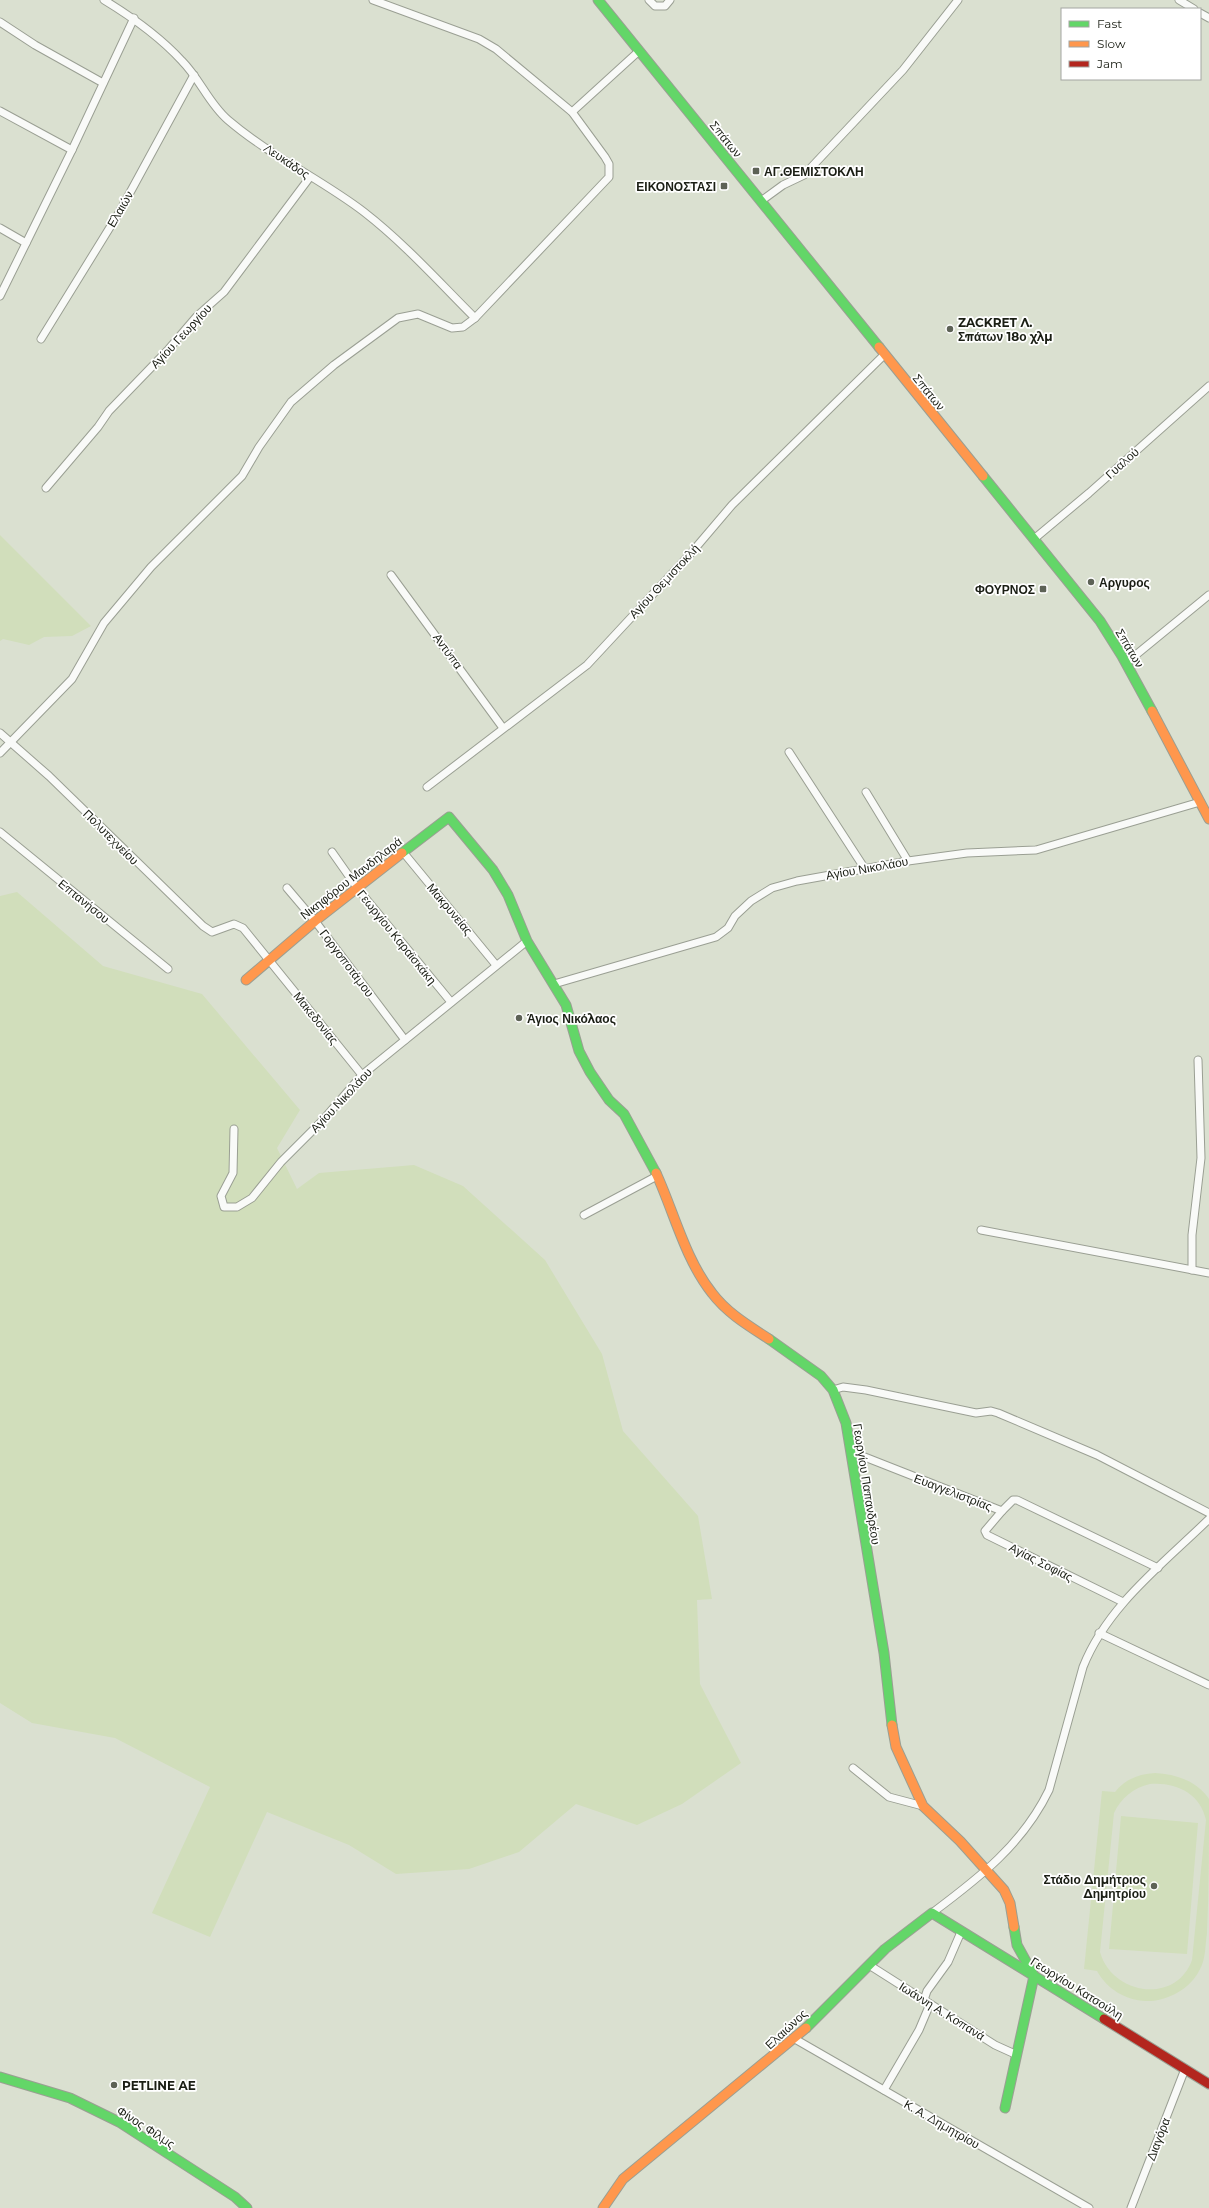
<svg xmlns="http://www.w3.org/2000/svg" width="1209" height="2208" viewBox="0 0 1209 2208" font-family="Montserrat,sans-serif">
<rect width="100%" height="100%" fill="#dae0d0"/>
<!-- green -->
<g fill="#d1debb" fill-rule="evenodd">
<path d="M 0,535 L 91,626 L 72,636 L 44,637 L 29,645 L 3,639 L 0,641 Z"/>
<path d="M 17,892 L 103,966 L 202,994 L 300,1110 L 277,1148 L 297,1189 L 319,1173 L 414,1165 L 463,1186 L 545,1260 L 602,1354 L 623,1431 L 698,1516 L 712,1599 L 697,1600 L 700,1684 L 741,1763 L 682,1804 L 637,1825 L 576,1804 L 519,1852 L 469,1869 L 396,1874 L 349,1845 L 267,1812 L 210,1937 L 152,1913 L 210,1787 L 115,1738 L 32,1723 L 0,1703 L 0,896 Z"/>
<path d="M 1155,1773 C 1176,1774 1197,1781 1209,1799 C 1209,1844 1209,1888 1207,1933 C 1205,1946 1206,1960 1199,1971 C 1190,1989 1166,2002 1146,2001 C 1125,2000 1107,1989 1097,1971 L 1084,1969 L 1102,1791 L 1115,1792 C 1125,1779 1139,1774 1155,1773 ZM 1150,1784 C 1176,1782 1200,1793 1206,1820 L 1192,1960 C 1176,2005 1112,1995 1100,1952 L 1114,1813 C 1121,1798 1133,1788 1150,1784 Z"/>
<path d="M 1121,1816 L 1198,1823 L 1187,1954 L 1109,1949 Z"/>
</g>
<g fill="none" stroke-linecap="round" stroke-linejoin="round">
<!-- street casing -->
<g stroke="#9a9f93" stroke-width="9">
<g id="street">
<path d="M 104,0 C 132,17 160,37 182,61 C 200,79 209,104 228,120 C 270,156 321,179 364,212 C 404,243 439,282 475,318"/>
<path d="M 649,0 L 655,6 L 665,6 L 670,0"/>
<path d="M 1179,0 L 1194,9"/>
<path d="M 1200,13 L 1209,18"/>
<path d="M 0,22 L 35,45 L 103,83"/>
<path d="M 0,111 L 72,150"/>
<path d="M 572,112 L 639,51"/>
<path d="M 761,201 L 783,185 L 804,175 L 903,70 L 958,0"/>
<path d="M 0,228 L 26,243"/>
<path d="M 0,296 L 72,150 L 134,18"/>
<path d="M 41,339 L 120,211 L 194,75"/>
<path d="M 46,488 L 98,427 L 109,411 L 167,351 L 197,316 L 224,292 L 310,177"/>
<path d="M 1034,539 L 1089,493 L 1209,386"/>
<path d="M 391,575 L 503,728"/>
<path d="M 1126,663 L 1209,595"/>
<path d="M 0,733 L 49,776 L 203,926 L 212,932 L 234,924 L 243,928 L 362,1075"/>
<path d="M 789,752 L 865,869"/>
<path d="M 0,753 L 72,679 L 104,623 L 151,567 L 242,476 L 259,447 L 291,402 L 334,365 L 398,318 L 418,314 L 452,328 L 463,327 L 475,318 L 609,177 L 609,164 L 605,157 L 572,112 L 496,49 L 479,39 L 373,0"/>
<path d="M 427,787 L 587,665 L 692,552 L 732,505 L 884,355"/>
<path d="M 866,792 L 908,861"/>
<path d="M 0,832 L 168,969"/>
<path d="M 332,852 L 358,889 L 451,1002"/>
<path d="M 403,852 L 496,965"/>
<path d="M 287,888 L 315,921 L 405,1040"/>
<path d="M 554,984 L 716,937 L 728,928 L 735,916 L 751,901 L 772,888 L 797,881 L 908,861 L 967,853 L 1036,850 L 1200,802"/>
<path d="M 234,1129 L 233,1173 L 221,1196 L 224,1207 L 237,1207 L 252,1198 L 281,1162 L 323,1120 L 362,1075 L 527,941"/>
<path d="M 584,1215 L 657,1176"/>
<path d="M 981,1230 L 1209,1273"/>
<path d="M 1192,1270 L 1192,1235 L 1201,1158 L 1198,1060"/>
<path d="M 833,1390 L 843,1387 L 866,1390 L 976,1413 L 991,1411 L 998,1413 L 1097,1455 L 1209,1513"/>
<path d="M 852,1452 L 1002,1511 L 1013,1500 L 1017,1500 L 1158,1568"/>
<path d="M 1002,1511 L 985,1531 L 987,1535 L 1123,1602"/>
<path d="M 1099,1633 L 1209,1685"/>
<path d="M 853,1768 L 889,1797 L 923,1806"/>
<path d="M 932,1913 C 979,1878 1023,1844 1049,1790 L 1083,1667 C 1107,1606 1163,1564 1209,1519"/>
<path d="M 869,1965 L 995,2045 L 1017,2055"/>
<path d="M 924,2000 L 927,1991 L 948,1962 L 961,1932"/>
<path d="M 795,2039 L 1089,2208"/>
<path d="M 884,2090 L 919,2030 L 930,2004"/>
<path d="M 1131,2208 L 1185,2069"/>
</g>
</g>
<!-- fast casing -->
<g stroke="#9a9f93" stroke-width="11">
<g id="fast">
<path d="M 598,0 L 879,347"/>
<path d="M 983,476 L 1100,621 L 1122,656 L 1152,711"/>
<path d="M 402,853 L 449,817 L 493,870 L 508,895 L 527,941 L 566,1005 L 579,1051 L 590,1072 L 609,1100 L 624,1114 L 656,1173"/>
<path d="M 769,1339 L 821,1376 L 833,1390 L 846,1423 L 884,1653 L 892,1725"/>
<path d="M 806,2028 L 885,1949 L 932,1913 L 1104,2019"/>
<path d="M 0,2077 L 70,2098 L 119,2122 L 235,2197 L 247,2208"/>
<path d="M 1005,2108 L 1034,1976 L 1017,1945 L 1014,1927"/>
</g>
</g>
<!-- slow casing -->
<g stroke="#9a9f93" stroke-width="11">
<g id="slow">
<path d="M 879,347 L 983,476"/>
<path d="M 1152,711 L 1209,819"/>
<path d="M 246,980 L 315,921 L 402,853"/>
<path d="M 656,1173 C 674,1212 685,1259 712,1293 C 727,1313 749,1326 769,1339"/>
<path d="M 892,1725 L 896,1747 L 923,1806 L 960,1841 L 1004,1890 L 1010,1903 L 1014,1927"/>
<path d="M 603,2208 L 623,2179 L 806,2028"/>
</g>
</g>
<!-- jam casing -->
<g stroke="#9a9f93" stroke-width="11">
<path id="jam" d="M 1104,2019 L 1209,2084"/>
</g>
<!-- street -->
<use href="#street" stroke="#f9faf8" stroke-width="7"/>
<!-- fast -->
<use href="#fast" stroke="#63d668" stroke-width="9"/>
<!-- slow -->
<use href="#slow" stroke="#ff974d" stroke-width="9"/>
<!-- jam -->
<use href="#jam" stroke="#b3261e" stroke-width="9"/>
</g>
<!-- markers -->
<g fill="#5d6256" stroke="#fff" stroke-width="1.5">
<rect x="752" y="167" width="8" height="8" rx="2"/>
<rect x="720" y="182" width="8" height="8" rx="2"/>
<circle cx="950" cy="329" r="4"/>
<circle cx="1091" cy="582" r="4"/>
<rect x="1039" y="585" width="8" height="8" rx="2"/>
<circle cx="519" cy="1018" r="4"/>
<circle cx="1154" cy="1886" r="4"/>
<circle cx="114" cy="2085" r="4"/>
</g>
<g text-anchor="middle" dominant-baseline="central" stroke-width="3.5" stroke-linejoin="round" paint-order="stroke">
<!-- street labels -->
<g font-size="12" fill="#1a1e14" stroke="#fff">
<text transform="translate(726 139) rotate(51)">Σπάτων</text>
<text transform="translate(287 161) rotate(34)">Λευκάδος</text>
<text transform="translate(120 209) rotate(-60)">Ελαιών</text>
<text transform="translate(181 336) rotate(-47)">Αγίου Γεωργίου</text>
<text transform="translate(929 392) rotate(51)">Σπάτων</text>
<text transform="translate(1122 463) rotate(-42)">Γυαλού</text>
<text transform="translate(664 581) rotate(-47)">Αγίου Θεμιστοκλή</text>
<text transform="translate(1130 648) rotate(59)">Σπάτων</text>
<text transform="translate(448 651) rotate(54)">Αντύπα</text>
<text transform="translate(111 837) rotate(45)">Πολυτεχνείου</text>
<text transform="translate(867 868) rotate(-10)">Αγίου Νικολάου</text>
<text transform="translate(351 878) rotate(-38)">Νικηφόρου Μανδηλαρά</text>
<text transform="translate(84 901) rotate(39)">Επτανήσου</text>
<text transform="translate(450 909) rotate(50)">Μακρυνείας</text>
<text transform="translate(397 937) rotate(51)">Γεωργίου Καραϊσκάκη</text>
<text transform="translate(347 963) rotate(53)">Γοργοποτάμου</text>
<text transform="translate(316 1018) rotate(51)">Μακεδονίας</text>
<text transform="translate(341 1100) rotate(-47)">Αγίου Νικολάου</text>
<text transform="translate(867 1484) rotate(81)">Γεωργίου Παπανδρέου</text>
<text transform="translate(953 1492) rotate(21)">Ευαγγελιστρίας</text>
<text transform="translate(1041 1562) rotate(27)">Αγίας Σοφίας</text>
<text transform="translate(1077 1988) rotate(32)">Γεωργίου Κατσούλη</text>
<text transform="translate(942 2011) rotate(32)">Ιωάννη Α. Κοπανά</text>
<text transform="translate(786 2029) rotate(-43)">Ελαιώνος</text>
<text transform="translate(942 2124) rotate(30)">Κ. Α. Δημητρίου</text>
<text transform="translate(146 2127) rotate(33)">Φίνος Φίλμς</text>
<text transform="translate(1158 2139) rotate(-69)">Διαγόρα</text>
</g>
<!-- poi labels -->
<g font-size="12" font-weight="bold" fill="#1a1e14" stroke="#fff" text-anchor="start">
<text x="764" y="171">ΑΓ.ΘΕΜΙΣΤΟΚΛΗ</text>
<text x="716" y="186" text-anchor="end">ΕΙΚΟΝΟΣΤΑΣΙ</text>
<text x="958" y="322">ZACKRET Λ.<tspan x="958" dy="14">Σπάτων 18ο χλμ</tspan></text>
<text x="1099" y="582">Αργυρος</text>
<text x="1035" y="589" text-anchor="end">ΦΟΥΡΝΟΣ</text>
<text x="527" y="1018">Άγιος Νικόλαος</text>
<text x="1146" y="1879" text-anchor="end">Στάδιο Δημήτριος<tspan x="1146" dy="14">Δημητρίου</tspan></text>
<text x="122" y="2085">PETLINE AE</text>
</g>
</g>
<!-- legend -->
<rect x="1061" y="8" width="140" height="72" fill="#ffffff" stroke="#a3a5a1"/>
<rect x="1069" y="21" width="20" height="6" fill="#63d668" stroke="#a3a5a1"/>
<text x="1097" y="28" font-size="12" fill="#1a1e14">Fast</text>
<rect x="1069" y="41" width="20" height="6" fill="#ff974d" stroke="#a3a5a1"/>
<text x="1097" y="48" font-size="12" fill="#1a1e14">Slow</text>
<rect x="1069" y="61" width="20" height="6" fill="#b3261e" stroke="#a3a5a1"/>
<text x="1097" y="68" font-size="12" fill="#1a1e14">Jam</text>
</svg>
